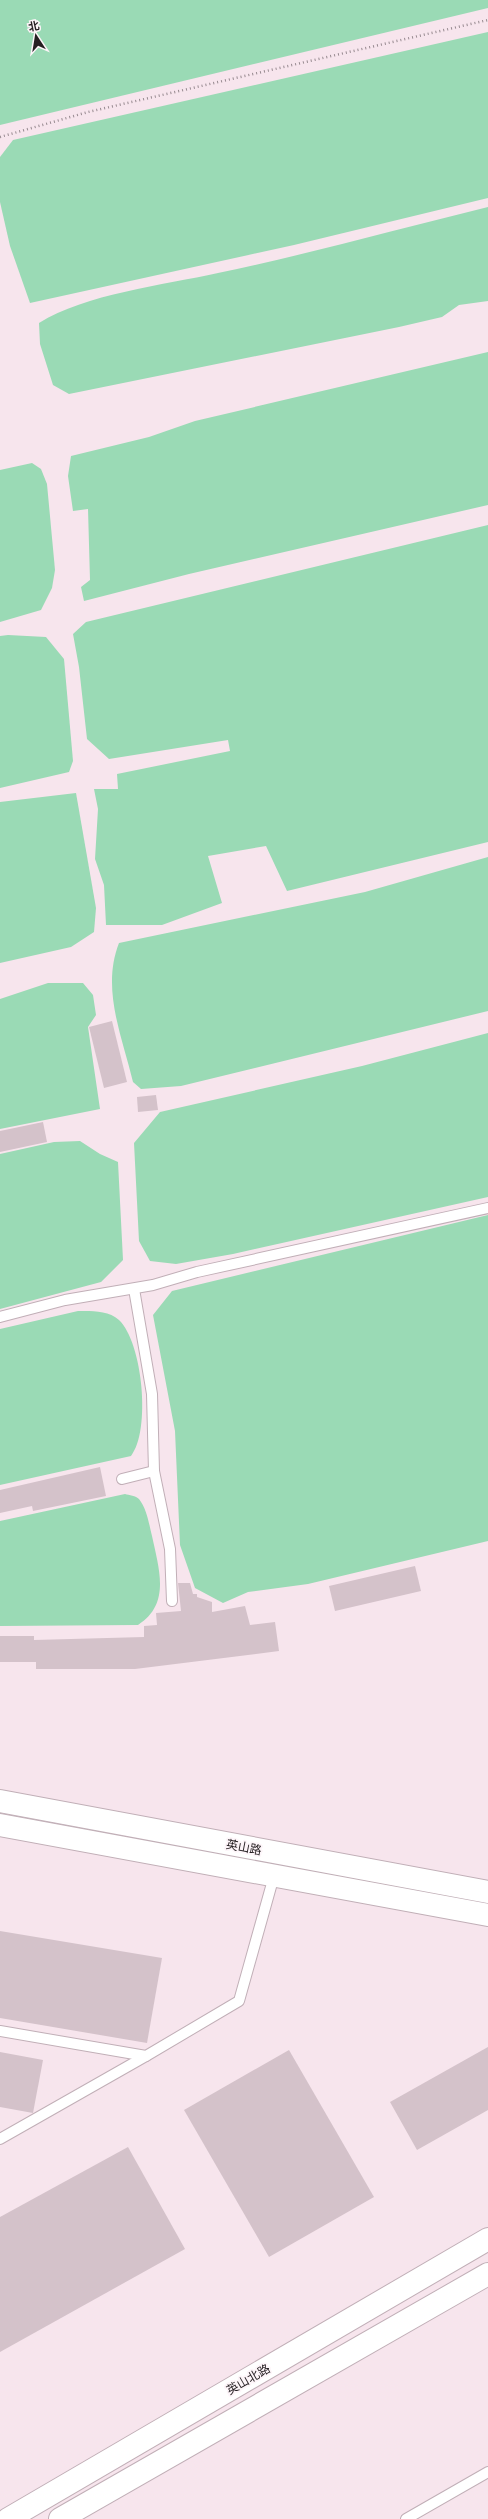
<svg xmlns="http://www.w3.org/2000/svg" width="488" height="2519" viewBox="0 0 488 2519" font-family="'PT Sans','Noto Sans SC',sans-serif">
<rect width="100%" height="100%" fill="#f7e5ed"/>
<!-- water -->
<g fill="#9adab5">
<path d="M 0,0 L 488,0 L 488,8 L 0,125 Z"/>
<path d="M 488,32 L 488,198 L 294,245 L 30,303 L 10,246 L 0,202 L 0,157 L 13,140 Z"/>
<path d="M 488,207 L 488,301 L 459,305 L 442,317 L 399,327 L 69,394 L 53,385 L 40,344 L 39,323 C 85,294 164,285 218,273 C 309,254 398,229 488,207 Z"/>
<path d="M 488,352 L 488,505 L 189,574 L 84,601 L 81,587 L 90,580 L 88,509 L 73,511 L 68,476 L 71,456 L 149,437 L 195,421 Z"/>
<path d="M 32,463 L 41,469 L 47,484 L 55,570 L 52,588 L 41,610 L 0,622 L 0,470 Z"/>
<path d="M 488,525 L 488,842 L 287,891 L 266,846 L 208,856 L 222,903 L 162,925 L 106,925 L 104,885 L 95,859 L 98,809 L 94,789 L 118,789 L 117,774 L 230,751 L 228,740 L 109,759 L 87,739 L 79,667 L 73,634 L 86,622 Z"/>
<path d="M 8,635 L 46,637 L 64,659 L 73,761 L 69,772 L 0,788 L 0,636 Z"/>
<path d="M 76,793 L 96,908 L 94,932 L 71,947 L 0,963 L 0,802 Z"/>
<path d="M 488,857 L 488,1011 L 181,1086 L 141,1089 L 133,1082 C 122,1036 101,989 119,943 L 365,892 Z"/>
<path d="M 48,983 L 83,983 L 93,995 L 96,1015 L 88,1027 L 100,1109 L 0,1129 L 0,999 Z"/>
<path d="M 488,1033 L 488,1197 L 233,1254 L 176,1264 L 150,1261 L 139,1241 L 134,1143 L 160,1112 L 362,1066 Z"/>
<path d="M 80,1141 L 100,1154 L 118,1162 L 123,1260 L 101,1282 L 0,1309 L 0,1154 L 54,1142 Z"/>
<path d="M 488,1215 L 488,1541 L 308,1584 L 248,1592 L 223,1603 L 195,1588 L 180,1545 L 175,1431 L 153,1315 L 172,1291 Z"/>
<path d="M 78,1311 C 91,1311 108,1310 119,1320 C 143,1343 151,1431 131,1456 L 0,1485 L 0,1329 Z"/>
<path d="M 125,1494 C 129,1495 136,1496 139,1499 C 147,1509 149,1524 152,1536 C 159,1569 171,1604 138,1625 L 0,1626 L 0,1521 Z"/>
</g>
<!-- building -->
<g fill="#d4c2ca">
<path d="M 112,1021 L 127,1082 L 104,1088 L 89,1027 Z"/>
<path d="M 156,1095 L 158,1110 L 138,1112 L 137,1097 Z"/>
<path d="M 43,1122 L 47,1142 L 0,1152 L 0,1131 Z"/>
<path d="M 100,1467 L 106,1496 L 33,1511 L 32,1506 L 0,1513 L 0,1490 Z"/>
<path d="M 415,1566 L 421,1591 L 335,1611 L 329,1586 Z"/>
<path d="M 178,1583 L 190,1583 L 193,1594 L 197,1594 L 197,1597 L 212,1602 L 212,1612 L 245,1606 L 250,1625 L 275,1622 L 279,1651 L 135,1669 L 36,1669 L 36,1662 L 0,1662 L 0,1636 L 34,1636 L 34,1640 L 144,1637 L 144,1626 L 157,1625 L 156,1613 L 181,1611 Z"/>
<path d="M 0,1931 L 162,1958 L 147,2043 L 0,2018 Z"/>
<path d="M 488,2047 L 488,2110 L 417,2150 L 390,2102 Z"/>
<path d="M 289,2050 L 374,2197 L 269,2257 L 184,2110 Z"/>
<path d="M 0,2052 L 43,2060 L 33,2113 L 0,2107 Z"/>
<path d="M 128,2147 L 185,2249 L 0,2352 L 0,2217 Z"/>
</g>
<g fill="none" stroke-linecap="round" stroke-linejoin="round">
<!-- lane casing -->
<g stroke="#c1afb7" stroke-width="12">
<g id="lane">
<path d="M 134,1289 L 152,1394 L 154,1471 L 170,1549 L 172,1601"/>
<path d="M 0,1317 L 65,1300 L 153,1285 L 197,1272 L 488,1208"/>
<path d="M 122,1479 L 154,1471"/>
<path d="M 0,2031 L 146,2056 L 239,2001 L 274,1876"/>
<path d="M 0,2139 L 146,2056"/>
<path d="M 406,2519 L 488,2472"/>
</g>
</g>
<!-- secondary casing -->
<g stroke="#c1afb7" stroke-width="24">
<g id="secondary">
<path d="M 8,2519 L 488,2239"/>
<path d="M 60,2519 L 488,2274"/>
</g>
</g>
<!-- primary casing -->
<g stroke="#c1afb7" stroke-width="24">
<g id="primary">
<path d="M 0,1801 L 488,1892"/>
<path d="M 0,1825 L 488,1915"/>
</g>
</g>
<!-- path -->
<path stroke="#978a90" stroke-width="2.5" stroke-dasharray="1 3" stroke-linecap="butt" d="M 0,137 L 88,112 L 488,20"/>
<!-- lane -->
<use href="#lane" stroke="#fff" stroke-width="10"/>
<!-- secondary -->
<use href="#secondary" stroke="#fff" stroke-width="22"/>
<!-- primary -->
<use href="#primary" stroke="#fff" stroke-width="22"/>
</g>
<g text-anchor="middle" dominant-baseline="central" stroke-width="3.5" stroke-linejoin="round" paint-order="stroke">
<!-- street labels -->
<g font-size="12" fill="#251f22" stroke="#fdf5f9">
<text transform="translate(244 1847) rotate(11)">英山路</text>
<text transform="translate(248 2379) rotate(-30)">英山北路</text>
</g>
</g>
<!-- north arrow -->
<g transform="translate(36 36) rotate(348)" stroke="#fdf5f9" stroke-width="3" paint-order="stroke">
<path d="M0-3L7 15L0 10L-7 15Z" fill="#251f22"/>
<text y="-6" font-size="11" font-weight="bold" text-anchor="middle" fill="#251f22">北</text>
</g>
</svg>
